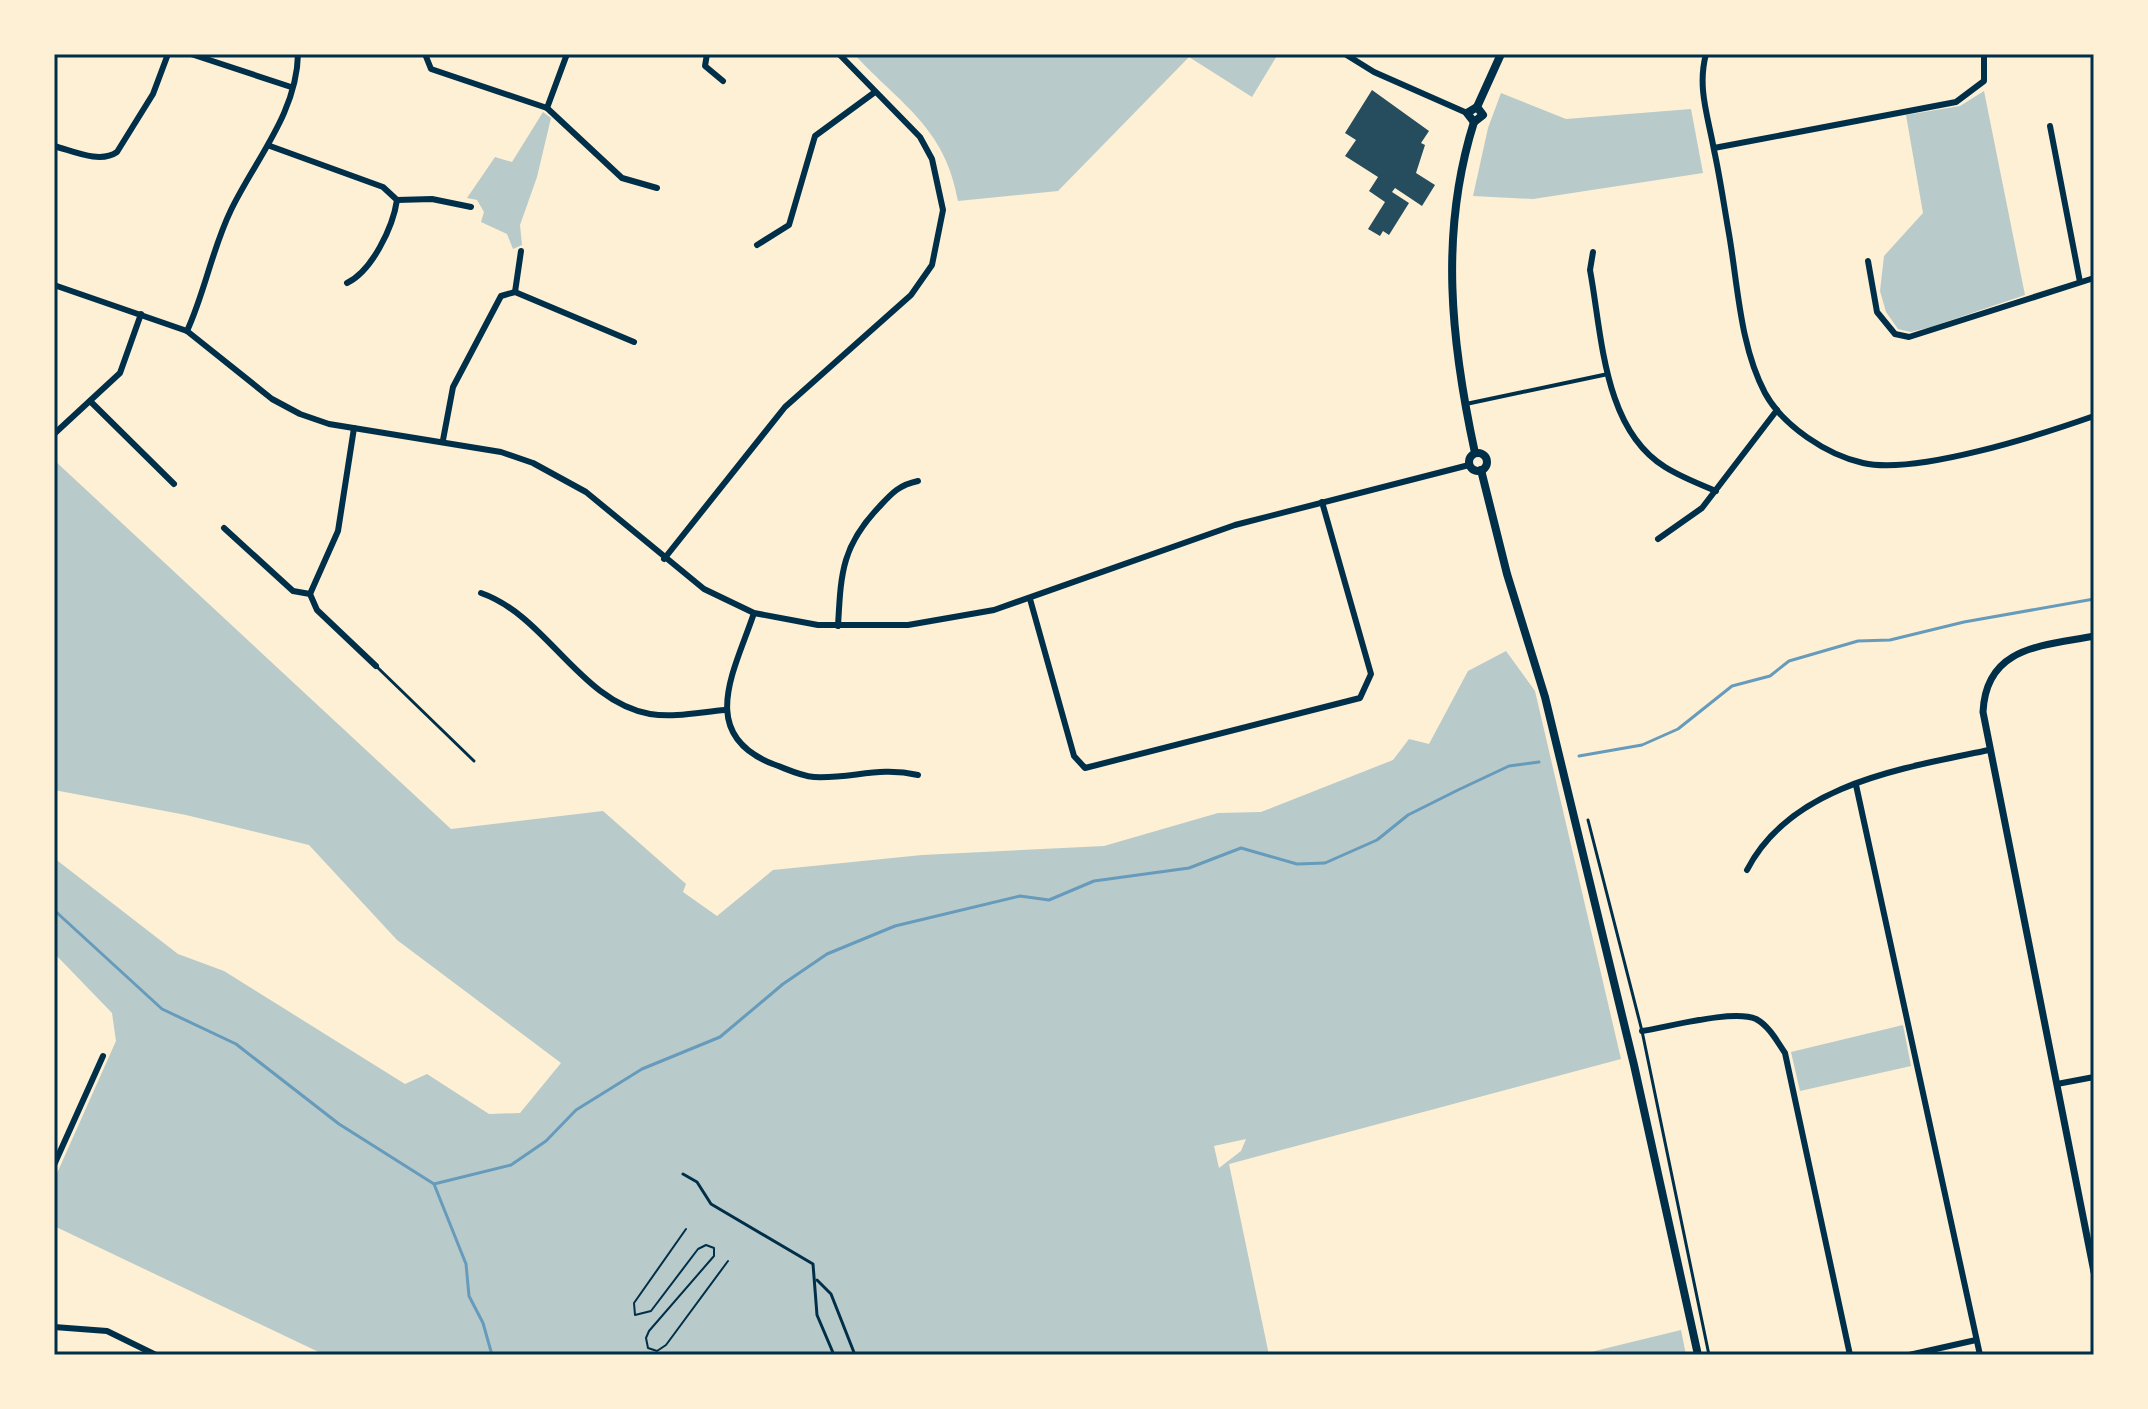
<svg xmlns="http://www.w3.org/2000/svg" width="2148" height="1409" viewBox="0 0 2148 1409" font-family="'Golos Text',sans-serif">
<rect width="100%" height="100%" fill="#fdf0d5"/>
<!-- green -->
<g fill="#b9caca" fill-rule="evenodd">
<path d="M 854,54 L 1278,54 L 1252,97 L 1189,57 L 1058,191 L 958,201 C 945,127 901,105 854,54 Z"/>
<path d="M 1984,91 L 2025,295 L 1931,327 L 1911,332 L 1898,329 L 1886,312 L 1880,291 L 1884,256 L 1923,213 L 1906,115 L 1960,106 Z"/>
<path d="M 1501,93 L 1566,119 L 1691,109 L 1703,173 L 1533,199 L 1473,196 L 1488,128 Z"/>
<path d="M 543,112 L 551,118 L 537,177 L 520,225 L 522,245 L 513,249 L 507,234 L 481,222 L 484,212 L 477,200 L 467,198 L 495,157 L 512,162 Z"/>
<path d="M 54,460 L 451,829 L 603,811 L 686,884 L 683,892 L 717,916 L 773,870 L 922,855 L 1104,846 L 1218,813 L 1261,812 L 1393,760 L 1409,739 L 1429,744 L 1468,671 L 1506,651 L 1535,691 L 1621,1059 L 1229,1164 L 1269,1355 L 325,1355 L 54,1226 L 54,1180 L 116,1041 L 112,1013 L 54,953 L 54,858 L 178,954 L 224,971 L 405,1084 L 427,1074 L 489,1114 L 520,1113 L 561,1063 L 397,940 L 309,845 L 186,815 L 54,790 ZM 1246,1139 L 1241,1151 L 1219,1168 L 1214,1146 Z"/>
<path d="M 1903,1025 L 1911,1066 L 1800,1091 L 1791,1052 Z"/>
<path d="M 1681,1330 L 1686,1355 L 1585,1355 L 1595,1351 Z"/>
</g>
<g fill="none" stroke-linecap="round" stroke-linejoin="round">
<!-- stream -->
<g stroke="#669bbc" stroke-width="3">
<path d="M 1579,756 L 1642,745 L 1678,729 L 1732,686 L 1770,676 L 1789,661 L 1858,641 L 1890,640 L 1964,622 L 2094,599"/>
<path d="M 54,910 L 162,1009 L 236,1044 L 339,1124 L 434,1184 L 466,1264 L 469,1296 L 483,1323 L 492,1355"/>
<path d="M 434,1184 L 511,1165 L 546,1141 L 576,1110 L 642,1069 L 720,1037 L 783,984 L 827,954 L 895,926 L 1020,896 L 1049,900 L 1094,881 L 1189,868 L 1241,848 L 1297,864 L 1325,863 L 1377,840 L 1408,815 L 1458,790 L 1509,766 L 1539,762"/>
</g>
</g>
<!-- building -->
<path fill="#264d5e" d="M 1372,90 L 1429,131 L 1421,143 L 1425,145 L 1416,173 L 1435,185 L 1422,206 L 1395,188 L 1392,192 L 1409,203 L 1389,235 L 1383,231 L 1380,236 L 1368,229 L 1385,202 L 1369,191 L 1378,177 L 1345,156 L 1356,140 L 1345,133 Z"/>
<g fill="none" stroke-linecap="round" stroke-linejoin="round">
<!-- path -->
<path stroke="#003049" stroke-width="2" d="M 686,1229 L 634,1303 L 635,1315 L 651,1311 L 698,1249 L 706,1245 L 714,1248 L 714,1256 L 649,1331 L 646,1338 L 648,1348 L 657,1351 L 666,1345 L 728,1261"/>
<!-- service -->
<g stroke="#003049" stroke-width="3">
<path d="M 376,666 L 474,761"/>
<path d="M 1588,820 L 1642,1031 L 1709,1355"/>
<path d="M 683,1174 L 697,1182 L 711,1204 L 813,1264 L 817,1315 L 834,1355"/>
<path d="M 817,1280 L 831,1294 L 855,1355"/>
</g>
<!-- pedestrian -->
<path stroke="#003049" stroke-width="4" d="M 1466,404 L 1608,374"/>
<!-- minor -->
<g stroke="#003049" stroke-width="6">
<path d="M 191,54 L 291,87"/>
<path d="M 425,54 L 431,69 L 547,108 L 622,178 L 657,188"/>
<path d="M 707,54 L 705,66 L 723,81"/>
<path d="M 1345,54 L 1374,72 L 1467,113"/>
<path d="M 1706,54 C 1697,88 1708,116 1714,150 C 1720,177 1724,206 1729,234 C 1738,286 1740,346 1765,393 C 1783,426 1827,455 1863,463 C 1917,475 2040,435 2094,416"/>
<path d="M 547,108 L 567,54"/>
<path d="M 2050,126 L 2080,282"/>
<path d="M 54,146 C 73,151 100,164 117,152 L 153,94 L 168,54"/>
<path d="M 270,146 L 383,187 L 397,200 C 393,227 372,271 347,283"/>
<path d="M 1714,148 L 1956,102 L 1984,81 L 1984,54"/>
<path d="M 397,200 L 432,199 L 471,207"/>
<path d="M 757,245 L 789,225 L 815,136 L 875,92"/>
<path d="M 1593,252 L 1590,270 C 1602,334 1603,429 1665,467 C 1681,477 1699,484 1716,491"/>
<path d="M 1868,261 L 1877,312 L 1895,334 L 1909,337 L 2094,278"/>
<path d="M 54,285 L 187,331 L 272,399 L 300,414 L 329,424 L 501,452 L 533,463 L 586,492 L 704,589 L 754,613 L 818,625 L 908,625 L 994,610 L 1235,525 L 1469,465"/>
<path d="M 515,292 L 521,251"/>
<path d="M 187,331 C 205,292 212,249 231,210 C 255,160 297,113 298,54"/>
<path d="M 90,401 L 174,484"/>
<path d="M 54,434 L 120,373 L 141,314"/>
<path d="M 443,440 L 453,387 L 501,296 L 515,292 L 634,342"/>
<path d="M 224,528 L 293,591 L 310,594 L 317,610 L 376,666"/>
<path d="M 1658,539 L 1702,508 L 1777,410"/>
<path d="M 664,559 L 785,407 L 911,295 L 932,265 L 943,210 L 932,159 L 920,137 L 839,54"/>
<path d="M 481,593 C 547,616 579,701 650,714 C 674,718 701,712 725,710"/>
<path d="M 310,594 L 338,531 L 354,428"/>
<path d="M 1030,599 L 1074,756 L 1085,768 L 1360,698 L 1371,674 L 1322,502"/>
<path d="M 754,613 C 735,670 696,734 773,764 C 787,769 800,776 814,777 C 852,779 878,766 918,775"/>
<path d="M 838,626 C 841,574 841,547 879,507 C 892,493 899,485 918,481"/>
<path d="M 1856,785 L 1980,1355"/>
<path d="M 1747,870 C 1791,784 1904,768 1989,750"/>
<path d="M 1642,1031 C 1669,1027 1733,1009 1756,1019 C 1769,1026 1777,1041 1785,1053 L 1850,1355"/>
<path d="M 2057,1084 L 2094,1077"/>
<path d="M 54,1165 L 103,1056"/>
<path d="M 54,1327 L 107,1331 L 156,1355"/>
<path d="M 1909,1355 L 1976,1340"/>
</g>
<!-- tertiary -->
<path stroke="#003049" stroke-width="7" d="M 2094,636 C 2042,646 1986,646 1983,712 L 2094,1272"/>
<!-- secondary -->
<g stroke="#003049" stroke-width="8">
<path d="M 1477,107 L 1501,54"/>
<path d="M 1474,122 C 1439,233 1451,342 1475,453"/>
<path d="M 1474,122 L 1467,113 L 1477,107"/>
<path d="M 1474,122 L 1483,115 L 1477,107"/>
<circle cx="1478" cy="462" r="9"/>
<path d="M 1481,470 L 1507,574 L 1545,697 L 1634,1065 L 1698,1355"/>
</g>
</g>
<!-- border -->
<rect width="2148" height="1409" fill="none" stroke="#fdf0d5" stroke-width="112"/>
<rect x="56" y="56" width="2036" height="1297" fill="none" stroke="#003049" stroke-width="3"/>
</svg>
